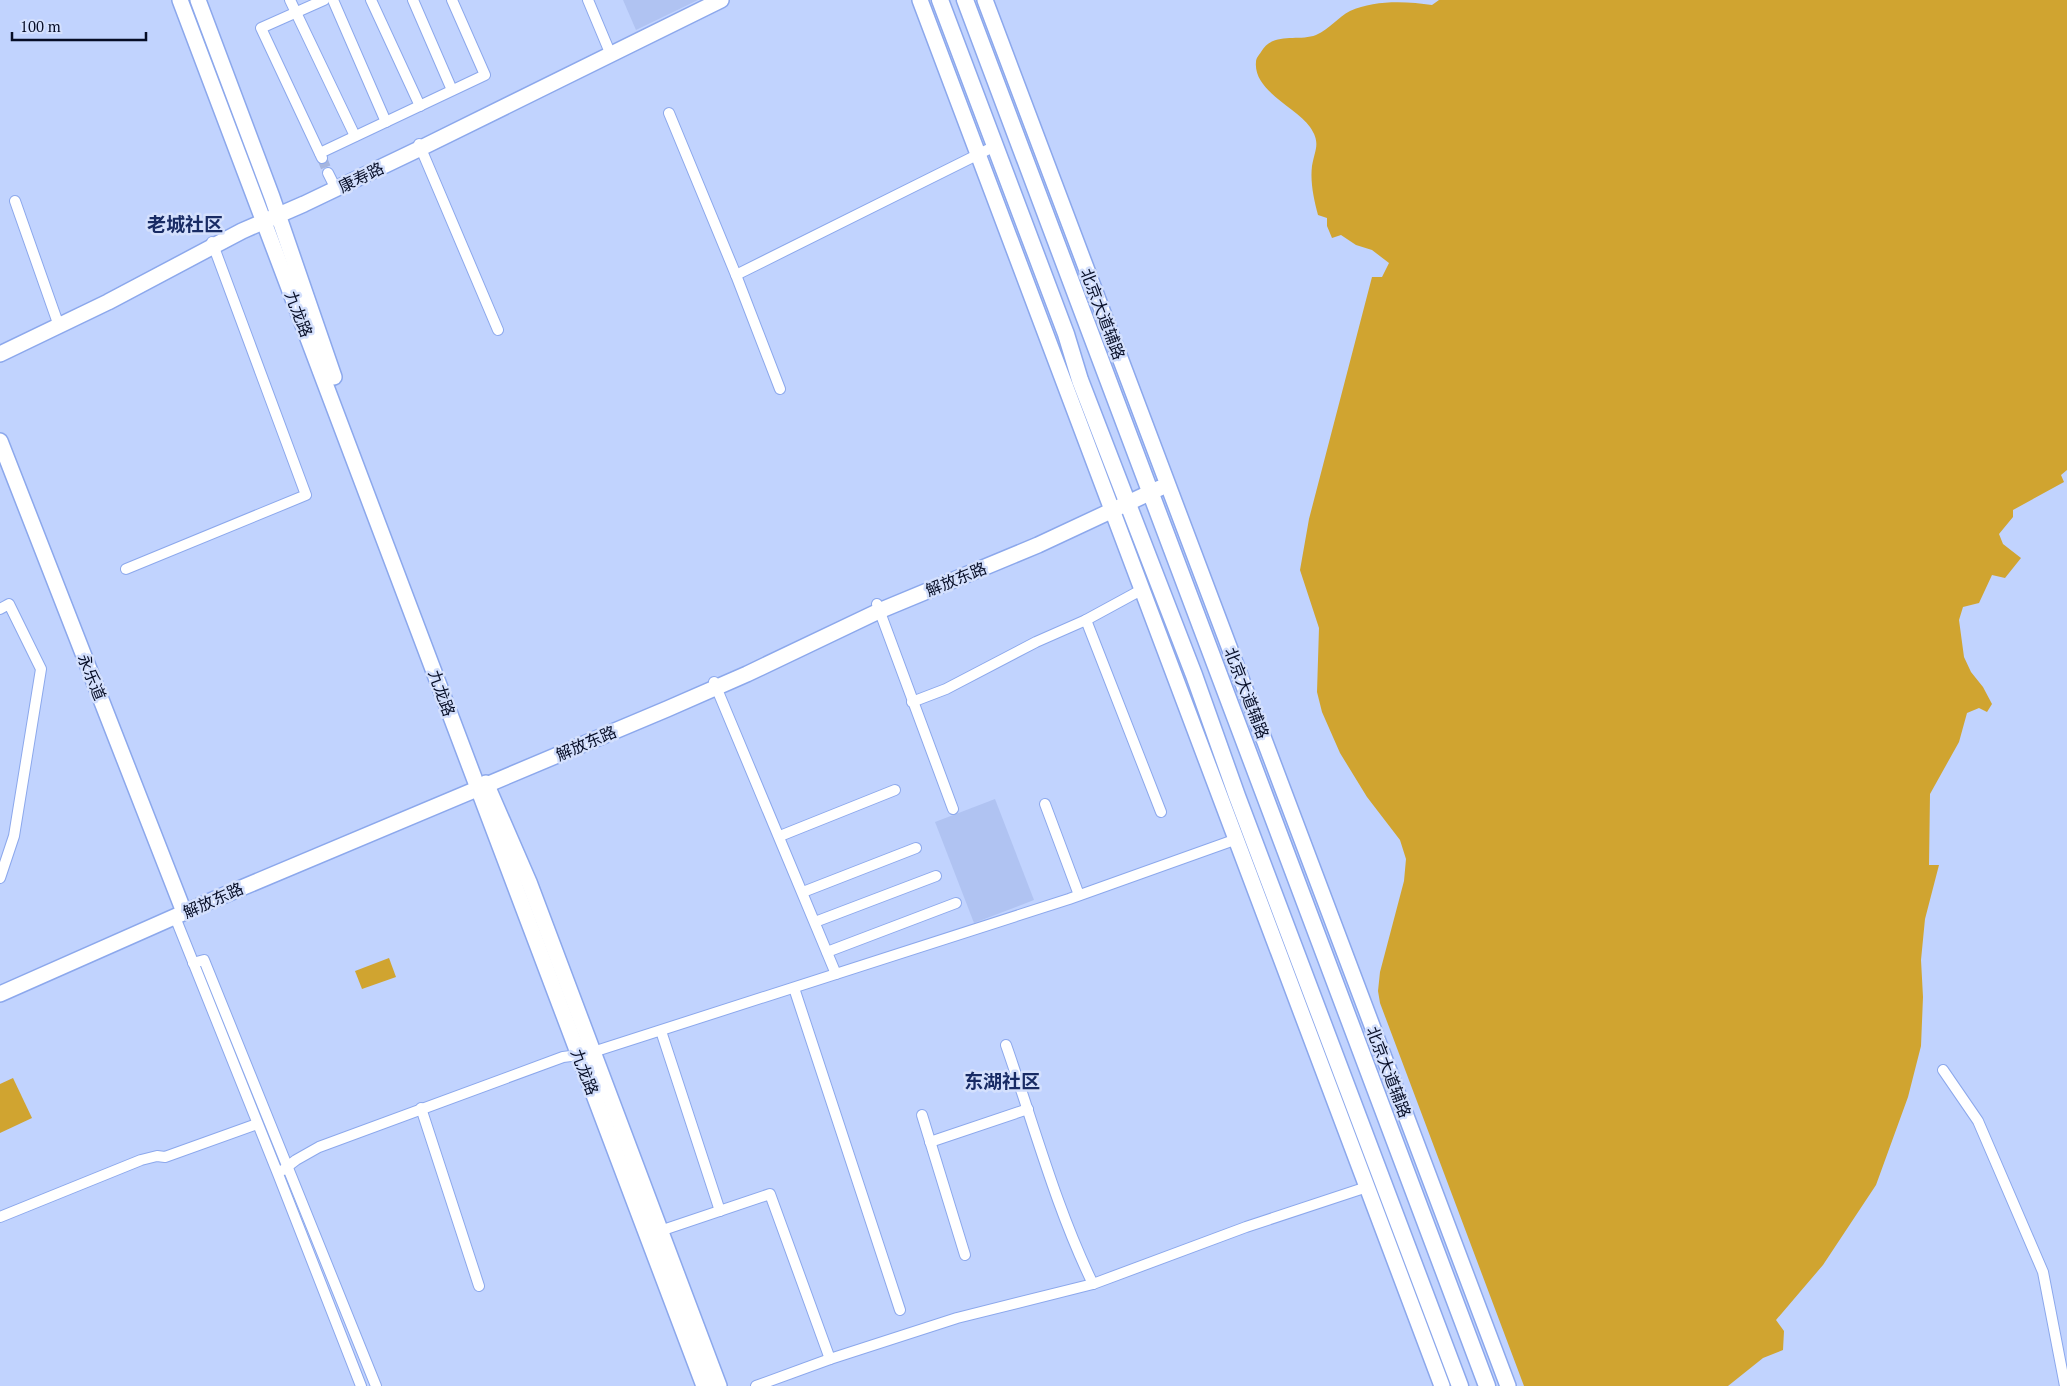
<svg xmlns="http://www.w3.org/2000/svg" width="2067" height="1386" viewBox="0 0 2067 1386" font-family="'PT Serif','Noto Sans SC',serif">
<rect width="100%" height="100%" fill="#c1d3fe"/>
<!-- built -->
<g fill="#b0c3f2">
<path d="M 623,0 L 698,0 L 636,30 Z"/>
<path d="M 995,799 L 1034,900 L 974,923 L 935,822 Z"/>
</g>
<!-- green -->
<g fill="#d0a430">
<path d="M 1439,0 L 2067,0 L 2067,470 L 2061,475 L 2064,482 L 2013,510 L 2013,517 L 1999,534 L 2003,544 L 2021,558 L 2005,578 L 1992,575 L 1979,603 L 1963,607 L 1959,620 L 1964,657 L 1971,672 L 1983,687 L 1992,704 L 1987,712 L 1979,708 L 1967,713 L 1959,742 L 1930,794 L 1929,865 L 1939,865 L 1925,919 L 1921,960 L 1923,997 L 1921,1046 L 1908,1097 L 1876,1185 L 1823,1265 L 1776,1320 L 1784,1331 L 1783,1350 L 1763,1358 L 1728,1386 L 1524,1386 L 1380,1003 L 1378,991 L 1380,972 L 1404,881 L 1406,859 L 1400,840 L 1367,797 L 1340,753 L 1322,712 L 1317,692 L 1319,628 L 1300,570 L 1309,519 L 1372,277 L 1382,277 L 1389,263 L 1372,250 L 1356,245 L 1341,235 L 1332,238 L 1327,226 L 1327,218 L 1318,215 C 1314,200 1310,182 1312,166 C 1315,149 1321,143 1310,127 C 1297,108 1253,91 1256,62 C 1256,58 1259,55 1261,52 C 1273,31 1298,42 1316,35 C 1330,29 1338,17 1350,11 C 1374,0 1406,1 1432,5 Z"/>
<path d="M 389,958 L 396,977 L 362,989 L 355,971 Z"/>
<path d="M 13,1078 L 32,1118 L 0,1133 L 0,1084 Z"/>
</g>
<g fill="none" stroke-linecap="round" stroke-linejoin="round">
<!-- street-tunnel -->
<path stroke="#a5b5de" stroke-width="10" stroke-dasharray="10 5" stroke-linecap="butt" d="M 322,158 L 328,173"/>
<!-- street casing -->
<g stroke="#8ca8ec" stroke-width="12">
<g id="street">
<path d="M 290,0 L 355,136"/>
<path d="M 333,0 L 386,122"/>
<path d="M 371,0 L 420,106"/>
<path d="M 413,0 L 452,90"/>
<path d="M 588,0 L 611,55"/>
<path d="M 669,113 L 736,275 L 780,389"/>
<path d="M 419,144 L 498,330"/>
<path d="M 320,153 L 485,75 L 452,0"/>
<path d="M 322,158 L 261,28 L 324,0"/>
<path d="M 328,173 L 336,189"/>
<path d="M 15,201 L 59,326"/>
<path d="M 736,275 L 995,146"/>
<path d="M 126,569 L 306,495 L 212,242"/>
<path d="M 877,604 L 953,809"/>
<path d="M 0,609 L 9,604 L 41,669 L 14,836 L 0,878"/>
<path d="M 1086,620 L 1161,812"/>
<path d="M 714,682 L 836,974"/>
<path d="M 912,702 L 946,689 L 1036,642 L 1086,620 L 1143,589"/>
<path d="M 1045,804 L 1079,895"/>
<path d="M 780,836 L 895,790"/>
<path d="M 803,892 L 916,848"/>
<path d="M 175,917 L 278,1174 L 361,1386"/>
<path d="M 815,922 L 936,876"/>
<path d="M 827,952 L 956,903"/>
<path d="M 193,963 L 204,960 L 376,1386"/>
<path d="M 794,988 L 900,1310"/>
<path d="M 661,1031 L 720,1211"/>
<path d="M 1006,1045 C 1034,1125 1056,1208 1093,1284"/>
<path d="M 593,1052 L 1069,899 L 1237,839"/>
<path d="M 1943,1070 L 1978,1121 L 2043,1272 L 2065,1386"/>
<path d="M 421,1108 L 479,1286"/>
<path d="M 922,1115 L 965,1255"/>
<path d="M 930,1142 L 1028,1109"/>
<path d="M 283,1170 L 296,1160 L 319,1147 L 563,1057 L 579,1055"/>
<path d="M 0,1217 L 141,1160 L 157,1156 L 165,1157 L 257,1124"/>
<path d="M 660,1231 L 770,1194 L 830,1359"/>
<path d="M 756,1386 L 830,1359 L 957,1318 L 1093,1284 L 1246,1227 L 1367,1187"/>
</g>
</g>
<!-- secondary casing -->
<g stroke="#8ca8ec" stroke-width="18">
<g id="secondary">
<path d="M 180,0 L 704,1386"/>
<path d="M 198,0 L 272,197 L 334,377"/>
<path d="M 920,0 L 1442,1386"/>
<path d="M 985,0 L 1508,1386"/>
<path d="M 0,354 L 108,302 L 242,231 L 304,204 L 421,148 L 721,0"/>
<path d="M 0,441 L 184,912"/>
<path d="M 486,783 L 529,882 L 719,1386"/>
<path d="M 0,994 L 208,902 L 667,709 L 747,674 L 879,611 L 1038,545 L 1160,488"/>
</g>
</g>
<!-- primary casing -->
<g stroke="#8ca8ec" stroke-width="19">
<g id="primary">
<path d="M 940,0 L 1066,334 L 1080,380 L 1194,675 L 1237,796 L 1460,1386"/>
<path d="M 965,0 L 1487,1386"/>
</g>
</g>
<!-- street -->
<use href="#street" stroke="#fff" stroke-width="10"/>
<!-- secondary -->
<use href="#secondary" stroke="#fff" stroke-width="15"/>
<!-- primary -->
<use href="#primary" stroke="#fff" stroke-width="16"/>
</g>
<g text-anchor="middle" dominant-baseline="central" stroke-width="5" stroke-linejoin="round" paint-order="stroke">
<!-- street labels -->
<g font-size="16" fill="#060d26" stroke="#d4e0fd">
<text transform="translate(361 177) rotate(-26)">康寿路</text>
<text transform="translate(299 314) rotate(69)">九龙路</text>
<text transform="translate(1103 314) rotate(69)">北京大道辅路</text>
<text transform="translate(956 579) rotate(-22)">解放东路</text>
<text transform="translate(92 677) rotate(68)">永乐道</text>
<text transform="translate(442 693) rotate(70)">九龙路</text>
<text transform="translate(1247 693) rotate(69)">北京大道辅路</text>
<text transform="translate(586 743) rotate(-23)">解放东路</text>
<text transform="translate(213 900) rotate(-24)">解放东路</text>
<text transform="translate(585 1072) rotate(69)">九龙路</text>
<text transform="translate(1389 1072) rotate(69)">北京大道辅路</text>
</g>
<!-- quarter labels -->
<g font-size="19" font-weight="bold" fill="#182b64" stroke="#d4e0fd">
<text x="185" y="223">老城社区</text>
<text x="1002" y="1080">东湖社区</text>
</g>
</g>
<!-- scale -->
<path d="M12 32v8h134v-8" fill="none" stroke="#060d26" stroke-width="2.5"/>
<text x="20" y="32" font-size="15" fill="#060d26" stroke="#d4e0fd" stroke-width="4" paint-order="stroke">100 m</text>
</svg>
